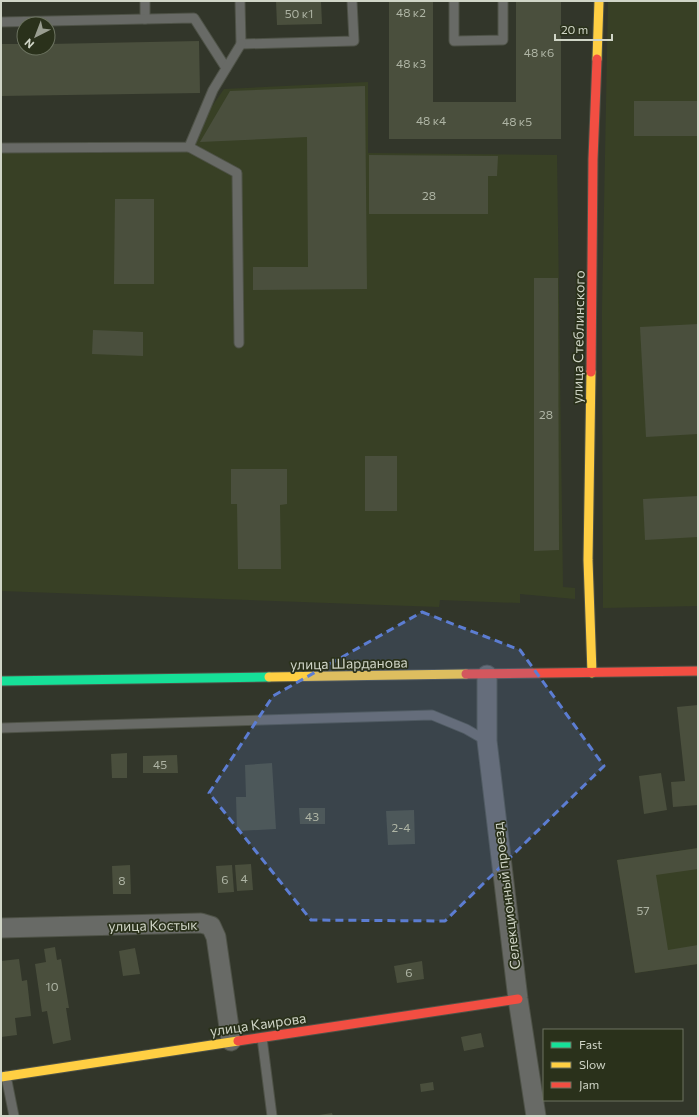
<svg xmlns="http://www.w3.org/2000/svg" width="699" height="1117" viewBox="0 0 699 1117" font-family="Commissioner,sans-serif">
<rect width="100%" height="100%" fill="#32362a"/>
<!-- built -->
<g fill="#384025">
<path d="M 608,1 L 698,1 L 698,606 L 603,608 L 602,311 Z"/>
<path d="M 368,82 L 368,153 L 557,155 L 563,587 L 575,588 L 575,599 L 520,594 L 520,603 L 440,600 L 439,607 L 1,591 L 1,152 L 180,152 L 224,89 Z"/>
<path d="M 698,848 L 698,964 L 635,973 L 617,860 Z"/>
</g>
<!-- building -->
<g fill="#4a4f3d">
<path d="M 276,1 L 321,1 L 322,24 L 277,25 Z"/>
<path d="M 389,1 L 433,1 L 433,102 L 516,102 L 516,1 L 561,1 L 561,139 L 389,139 Z"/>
<path d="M 199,41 L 200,93 L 1,96 L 1,44 L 24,44 L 24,48 L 48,48 L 48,44 Z"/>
<path d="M 365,86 L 367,289 L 253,290 L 253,267 L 308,267 L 307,137 L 200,142 L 230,91 Z"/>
<rect x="634" y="101" width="64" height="35"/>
<path d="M 369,155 L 498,156 L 497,176 L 488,176 L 488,214 L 369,214 Z"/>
<path d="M 115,199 L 154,199 L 154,284 L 114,284 Z"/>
<path d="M 534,278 L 558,278 L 559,550 L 534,551 Z"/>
<path d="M 698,324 L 698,434 L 646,437 L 640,327 Z"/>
<path d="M 93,330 L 143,332 L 143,356 L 92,354 Z"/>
<rect x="365" y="456" width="32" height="55"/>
<path d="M 231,469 L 287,469 L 287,504 L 280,505 L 281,569 L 238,569 L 237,504 L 231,504 Z"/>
<path d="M 698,496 L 698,537 L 645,540 L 643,499 Z"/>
<path d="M 698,705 L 698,805 L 673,807 L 671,782 L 685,781 L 677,707 Z"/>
<path d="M 127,753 L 127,778 L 112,778 L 111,754 Z"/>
<path d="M 177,755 L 178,773 L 143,773 L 143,756 Z"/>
<path d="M 272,763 L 276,829 L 237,831 L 236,797 L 246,797 L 245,765 Z"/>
<path d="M 661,773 L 667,810 L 644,814 L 639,776 Z"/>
<path d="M 299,808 L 325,808 L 325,824 L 300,824 Z"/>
<path d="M 414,810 L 415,844 L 388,845 L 386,811 Z"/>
<path d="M 698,848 L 698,869 L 656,875 L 668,950 L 698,945 L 698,964 L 635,973 L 617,860 Z"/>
<path d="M 251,864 L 253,890 L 237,891 L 235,865 Z"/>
<path d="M 130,865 L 131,894 L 113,894 L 112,866 Z"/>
<path d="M 232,865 L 234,892 L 218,893 L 216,866 Z"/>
<path d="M 55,947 L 57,960 L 61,959 L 69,1008 L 66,1008 L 71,1040 L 53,1044 L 47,1011 L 42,1012 L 35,964 L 46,962 L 44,949 Z"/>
<path d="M 135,948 L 140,974 L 123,976 L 119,951 Z"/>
<path d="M 19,959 L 22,981 L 27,980 L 31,1016 L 15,1018 L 17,1035 L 1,1037 L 1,961 Z"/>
<path d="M 422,961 L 424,979 L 397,983 L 394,966 Z"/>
<path d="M 481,1033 L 484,1047 L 464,1051 L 461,1037 Z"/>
<path d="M 433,1082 L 434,1090 L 421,1092 L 420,1084 Z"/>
<path d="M 332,1113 L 333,1116 L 319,1116 L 319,1115 Z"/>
</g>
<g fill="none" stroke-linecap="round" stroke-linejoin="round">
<!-- lane casing -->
<g stroke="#4e5247" stroke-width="11">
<g id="lane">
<path d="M 145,1 L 145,19"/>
<path d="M 240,1 L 241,44 L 354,41 L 352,1"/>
<path d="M 454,1 L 454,41 L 503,40 L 503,1"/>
<path d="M 1,22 L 194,18 L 226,68"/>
<path d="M 189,147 L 237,173 L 239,343"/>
<path d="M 1,148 L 189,147 L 213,90 L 241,44"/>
<path d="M 1,728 L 432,715 L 466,729 L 487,741"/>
<path d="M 262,1038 L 272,1116"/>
<path d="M 6,1076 L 14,1116"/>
</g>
</g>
<!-- street casing -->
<g stroke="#4e5247" stroke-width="21">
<g id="street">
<path d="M 487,675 L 487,741 L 518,999 L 536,1116"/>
<path d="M 1,928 L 201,923 L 211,926 L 216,937 L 231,1041"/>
</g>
</g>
<!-- fast casing -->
<g stroke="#4e5247" stroke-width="11">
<path id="fast" d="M 1,681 L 269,677"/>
</g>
<!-- slow casing -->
<g stroke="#4e5247" stroke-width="11">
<g id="slow">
<path d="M 597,59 L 599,1"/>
<path d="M 591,372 L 588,560 L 592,673"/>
<path d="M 269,677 L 466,674"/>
<path d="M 1,1077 L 238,1041"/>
</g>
</g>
<!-- jam casing -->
<g stroke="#4e5247" stroke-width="11">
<g id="jam">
<path d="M 591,372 L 593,159 L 597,59"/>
<path d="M 466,674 L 698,671"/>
<path d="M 238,1041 L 518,999"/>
</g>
</g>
<!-- lane -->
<use href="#lane" stroke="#686a66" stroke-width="9"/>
<!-- street -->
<use href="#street" stroke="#686a66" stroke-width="19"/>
<!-- fast -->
<use href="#fast" stroke="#16e098" stroke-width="9"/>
<!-- slow -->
<use href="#slow" stroke="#ffcf43" stroke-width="9"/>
<!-- jam -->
<use href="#jam" stroke="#f24e42" stroke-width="9"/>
</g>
<!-- marked area -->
<path fill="#5c7dd2" fill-opacity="0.2" stroke="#5c7dd2" stroke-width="3" stroke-dasharray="8 5" stroke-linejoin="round" d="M 422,612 L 520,650 L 604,766 L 445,921 L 311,920 L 209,793 L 273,696 Z"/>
<g text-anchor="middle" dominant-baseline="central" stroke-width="3.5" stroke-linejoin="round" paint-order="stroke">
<!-- number labels -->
<g font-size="12" fill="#aeb4a4">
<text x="411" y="12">48 к2</text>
<text x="299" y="13">50 к1</text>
<text x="539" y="52">48 к6</text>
<text x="411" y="63">48 к3</text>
<text x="431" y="120">48 к4</text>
<text x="517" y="121">48 к5</text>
<text x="429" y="195">28</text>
<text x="546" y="414">28</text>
<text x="160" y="764">45</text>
<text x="312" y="816">43</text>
<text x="401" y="827">2-4</text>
<text x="244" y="878">4</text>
<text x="225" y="879">6</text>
<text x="122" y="880">8</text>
<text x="643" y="910">57</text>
<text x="409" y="972">6</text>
<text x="52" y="986">10</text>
</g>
<!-- street labels -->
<g font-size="14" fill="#d0d5c7" stroke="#2a311b">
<text transform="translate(578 337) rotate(-89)">улица Стеблинского</text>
<text transform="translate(349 663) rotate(-1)">улица Шарданова</text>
<text transform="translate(506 896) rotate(-97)">Селекционный проезд</text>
<text transform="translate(153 925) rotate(-1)">улица Костык</text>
<text transform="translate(258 1024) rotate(-8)">улица Каирова</text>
</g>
</g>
<!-- border -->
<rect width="699" height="1117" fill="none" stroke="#d0d5c7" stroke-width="4"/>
<!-- legend -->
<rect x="543" y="1029" width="140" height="72" fill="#2a311b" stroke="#6c7360"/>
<rect x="551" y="1042" width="20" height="6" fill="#16e098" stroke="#6c7360"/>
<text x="579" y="1049" font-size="12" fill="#d0d5c7">Fast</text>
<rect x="551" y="1062" width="20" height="6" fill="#ffcf43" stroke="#6c7360"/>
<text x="579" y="1069" font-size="12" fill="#d0d5c7">Slow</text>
<rect x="551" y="1082" width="20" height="6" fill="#f24e42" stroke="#6c7360"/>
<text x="579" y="1089" font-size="12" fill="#d0d5c7">Jam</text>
<!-- north arrow -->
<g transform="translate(36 36) rotate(222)"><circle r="19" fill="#2a311b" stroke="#6c7360"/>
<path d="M0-3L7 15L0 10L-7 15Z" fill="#999d90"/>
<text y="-6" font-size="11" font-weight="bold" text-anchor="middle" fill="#d0d5c7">N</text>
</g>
<!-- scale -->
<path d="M555 34v6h57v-6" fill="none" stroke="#d0d5c7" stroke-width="2"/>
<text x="561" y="34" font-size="12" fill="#d0d5c7" stroke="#2a311b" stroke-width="3" paint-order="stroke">20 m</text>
</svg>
